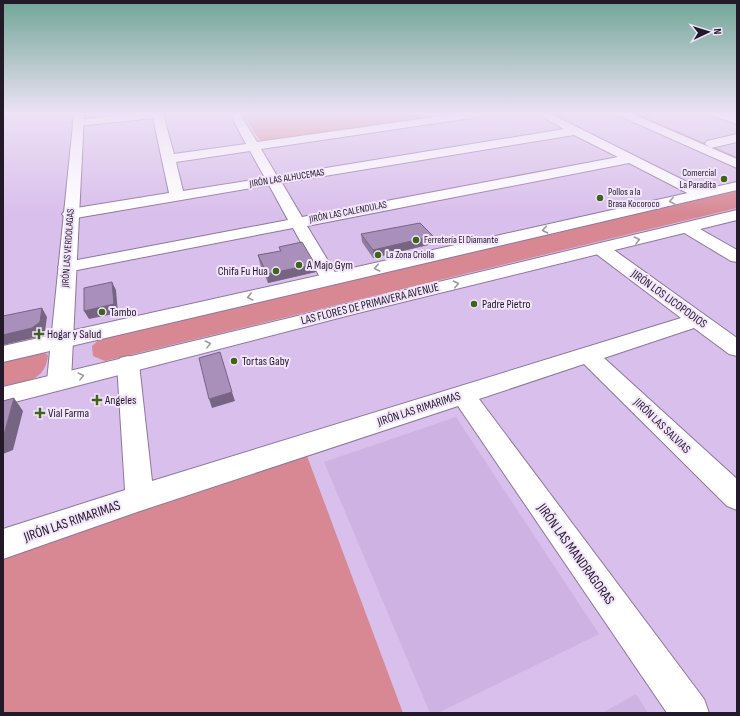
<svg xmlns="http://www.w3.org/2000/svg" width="740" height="716" viewBox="0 0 740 716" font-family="'Sofia Sans Condensed',sans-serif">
<rect width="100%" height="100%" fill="#d9bfeb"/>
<!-- built -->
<g fill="#cfb2e4">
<path d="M 456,417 L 599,634 L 438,713 L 430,713 L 324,462 Z"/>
<path d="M 636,694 L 648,713 L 602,713 Z"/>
</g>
<!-- green -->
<g fill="#d78893">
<path d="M 243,114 L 417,114 L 425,120 L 262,144 Z"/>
<path d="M 628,114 L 638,114 L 737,157 L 737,162 Z"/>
<path d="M 737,191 L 737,208 L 105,361 L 93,356 L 92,346 L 103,336 Z"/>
<path d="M 43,352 L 48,355 C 45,382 26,381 3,386 L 3,359 Z"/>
<path d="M 307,456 L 403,713 L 3,713 L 3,557 Z"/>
</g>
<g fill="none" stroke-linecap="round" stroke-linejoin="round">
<!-- street casing -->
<g stroke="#8e769f" stroke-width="2">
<g id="street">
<path d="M 129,114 L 163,114 L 174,154 L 246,144 L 230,114 L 240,114 L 257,142 L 456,114 L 483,114 L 478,117 L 261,149 L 277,176 L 564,129 L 538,114 L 551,114 L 705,191 L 707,194 L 705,197 L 695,197 L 629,163 L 307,226 L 339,279 L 337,283 L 330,285 L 323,283 L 321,279 L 293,228 L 67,272 L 61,271 L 58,267 L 61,263 L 67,262 L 288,220 L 269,185 L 70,219 L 65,217 L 62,214 L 65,211 L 70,209 L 169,193 L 153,118 L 78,126 L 72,123 L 78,120 ZM 574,135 L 618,157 L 302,217 L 282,183 ZM 250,151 L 265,178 L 183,191 L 176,162 Z"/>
<path d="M 713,114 L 728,114 L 737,117 L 737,124 L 714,116 Z"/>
<path d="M 737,134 L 737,142 L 711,148 L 705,144 L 707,141 Z"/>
<path d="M 687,223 L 693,225 L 737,250 L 737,262 L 731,261 L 681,231 L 679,228 L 681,225 Z"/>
<path d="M 601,244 L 607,245 L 737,338 L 737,356 L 729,354 L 694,328 L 604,358 L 737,479 L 737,510 L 727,506 L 584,364 L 479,399 L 704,699 L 709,713 L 667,713 L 458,406 L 140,511 L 3,559 L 3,529 L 125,490 L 117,364 L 120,358 L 128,356 L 136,358 L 139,364 L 152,481 L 681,318 L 595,253 L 592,249 L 595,245 Z"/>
</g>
</g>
<!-- secondary casing -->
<g stroke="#8e769f" stroke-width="2">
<g id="secondary">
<path d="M 74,114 L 84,114 L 71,381 L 67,387 L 59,389 L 51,387 L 47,381 Z"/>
<path d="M 619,114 L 633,114 L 737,159 L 737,168 L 620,116 Z"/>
</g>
</g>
<!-- primary casing -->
<g stroke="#8e769f" stroke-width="2">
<g id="primary">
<path d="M 737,182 L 737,190 L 3,362 L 3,346 Z"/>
<path d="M 737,210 L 737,220 L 354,314 L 3,405 L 3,387 Z"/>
</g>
</g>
<!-- street -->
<use href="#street" fill="#fff" fill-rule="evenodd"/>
<!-- secondary -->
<use href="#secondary" fill="#fff" fill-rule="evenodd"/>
<!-- primary -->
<use href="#primary" fill="#fff" fill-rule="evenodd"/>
</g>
<!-- wall -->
<g fill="#917ca0">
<path d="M 361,234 L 433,236 L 432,244 L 373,258 L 362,242 Z"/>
<path d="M 279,247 L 315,264 L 316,272 L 268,283 L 260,264 L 258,255 L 280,251 Z"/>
</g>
<!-- shaded-wall -->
<g fill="#766582">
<path d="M 433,236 L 432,244 L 373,258 L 373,250 Z"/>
<path d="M 315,264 L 316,272 L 268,283 L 267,274 Z"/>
<path d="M 112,282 L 116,290 L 118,313 L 89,319 L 84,311 Z"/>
<path d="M 42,308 L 47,317 L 45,331 L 37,337 L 3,345 L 3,335 Z"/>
<path d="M 232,392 L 235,401 L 212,408 L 209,399 Z"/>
<path d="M 14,398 L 23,411 L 13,450 L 3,454 L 3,438 Z"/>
</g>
<!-- building -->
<g fill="#a990ba" stroke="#766582">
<path d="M 420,223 L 433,236 L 373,250 L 361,234 Z"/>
<path d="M 302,242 L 315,264 L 267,274 L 258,255 L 281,251 L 279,247 Z"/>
<path d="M 112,282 L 114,304 L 84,311 L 84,288 Z"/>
<path d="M 42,308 L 40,322 L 32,328 L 3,335 L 3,316 Z"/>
<path d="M 220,352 L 232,392 L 209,399 L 199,358 Z"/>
<path d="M 14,398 L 3,438 L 3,401 Z"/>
</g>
<!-- one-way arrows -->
<defs><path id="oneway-chevron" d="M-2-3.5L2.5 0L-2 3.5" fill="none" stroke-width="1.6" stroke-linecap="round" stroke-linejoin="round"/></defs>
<g stroke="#9c989f">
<use href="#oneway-chevron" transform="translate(672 201) rotate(167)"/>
<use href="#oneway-chevron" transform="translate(545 230) rotate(167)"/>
<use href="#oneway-chevron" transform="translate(637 240) rotate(-14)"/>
<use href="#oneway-chevron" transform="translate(377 268) rotate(167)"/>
<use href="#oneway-chevron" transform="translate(456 284) rotate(-13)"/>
<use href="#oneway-chevron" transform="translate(250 297) rotate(167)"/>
<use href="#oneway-chevron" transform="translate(208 344) rotate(-14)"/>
<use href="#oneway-chevron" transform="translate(81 376) rotate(-14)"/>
</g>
<!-- sky -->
<linearGradient id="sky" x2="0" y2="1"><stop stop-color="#70a696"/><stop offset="0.53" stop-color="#eee2f6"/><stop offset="1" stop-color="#eee2f6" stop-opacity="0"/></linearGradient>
<rect width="740" height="214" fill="url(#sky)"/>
<!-- markers -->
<g fill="#406219" stroke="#f3e6fc" stroke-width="1.5">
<circle cx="724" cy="179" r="4"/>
<circle cx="600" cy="198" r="4"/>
<circle cx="416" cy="240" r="4"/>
<circle cx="378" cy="255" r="4"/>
<circle cx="299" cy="265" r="4"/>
<circle cx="276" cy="271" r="4"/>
<circle cx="474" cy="304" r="4"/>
<circle cx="102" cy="312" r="4"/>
<path d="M37 328h4v4h4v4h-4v4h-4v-4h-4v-4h4z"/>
<circle cx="234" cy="361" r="4"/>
<path d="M95 394h4v4h4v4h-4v4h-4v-4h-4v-4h4z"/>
<path d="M38 407h4v4h4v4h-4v4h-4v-4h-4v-4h4z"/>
</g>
<g text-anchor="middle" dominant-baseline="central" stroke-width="4" stroke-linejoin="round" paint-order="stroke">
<!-- far-poi labels -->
<g font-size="10" fill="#221929" stroke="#f3e6fc" text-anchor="start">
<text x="716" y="173" text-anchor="end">Comercial<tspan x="716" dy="12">La Paradita</tspan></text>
<text x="608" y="192">Pollos a la<tspan x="608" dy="12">Brasa Kocoroco</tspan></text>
<text x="424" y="240">Ferretería El Diamante</text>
<text x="386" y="255">La Zona Criolla</text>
</g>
<!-- far-street labels -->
<g font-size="10" fill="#221929" stroke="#f3e6fc">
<text transform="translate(287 178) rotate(-9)">JIRÓN LAS ALHUCEMAS</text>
<text transform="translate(348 212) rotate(-11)">JIRÓN LAS CALENDULAS</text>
<text transform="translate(68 248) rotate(-86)">JIRÓN LAS VERDOLAGAS</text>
</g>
<!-- poi labels -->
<g font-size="12" fill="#221929" stroke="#f3e6fc" text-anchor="start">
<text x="307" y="265">A Majo Gym</text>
<text x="268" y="271" text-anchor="end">Chifa Fu Hua</text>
<text x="482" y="304">Padre Pietro</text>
<text x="110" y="312">Tambo</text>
<text x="47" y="334">Hogar y Salud</text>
<text x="242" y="361">Tortas Gaby</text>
<text x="105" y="400">Angeles</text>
<text x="48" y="413">Vial Farma</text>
</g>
<!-- street labels -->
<g font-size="12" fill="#221929" stroke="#f3e6fc">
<text transform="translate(669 299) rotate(36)">JIRÓN LOS LICOPODIOS</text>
<text transform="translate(370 304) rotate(-14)">LAS FLORES DE PRIMAVERA AVENUE</text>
<text transform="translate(419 409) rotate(-18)">JIRÓN LAS RIMARIMAS</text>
<text transform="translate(662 426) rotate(44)">JIRÓN LAS SALVIAS</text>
</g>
<!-- near-street labels -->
<g font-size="14" fill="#221929" stroke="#f3e6fc">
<text transform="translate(72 521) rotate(-19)">JIRÓN LAS RIMARIMAS</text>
<text transform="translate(576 554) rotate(54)">JIRÓN LAS MANDRAGORAS</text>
</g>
</g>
<!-- border -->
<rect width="740" height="716" fill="none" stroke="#221929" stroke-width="8"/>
<!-- north arrow -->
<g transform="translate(708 32) rotate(86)" stroke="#f3e6fc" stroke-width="3" paint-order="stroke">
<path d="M0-3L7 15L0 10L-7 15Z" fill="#221929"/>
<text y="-6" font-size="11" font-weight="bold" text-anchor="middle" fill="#221929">N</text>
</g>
</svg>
